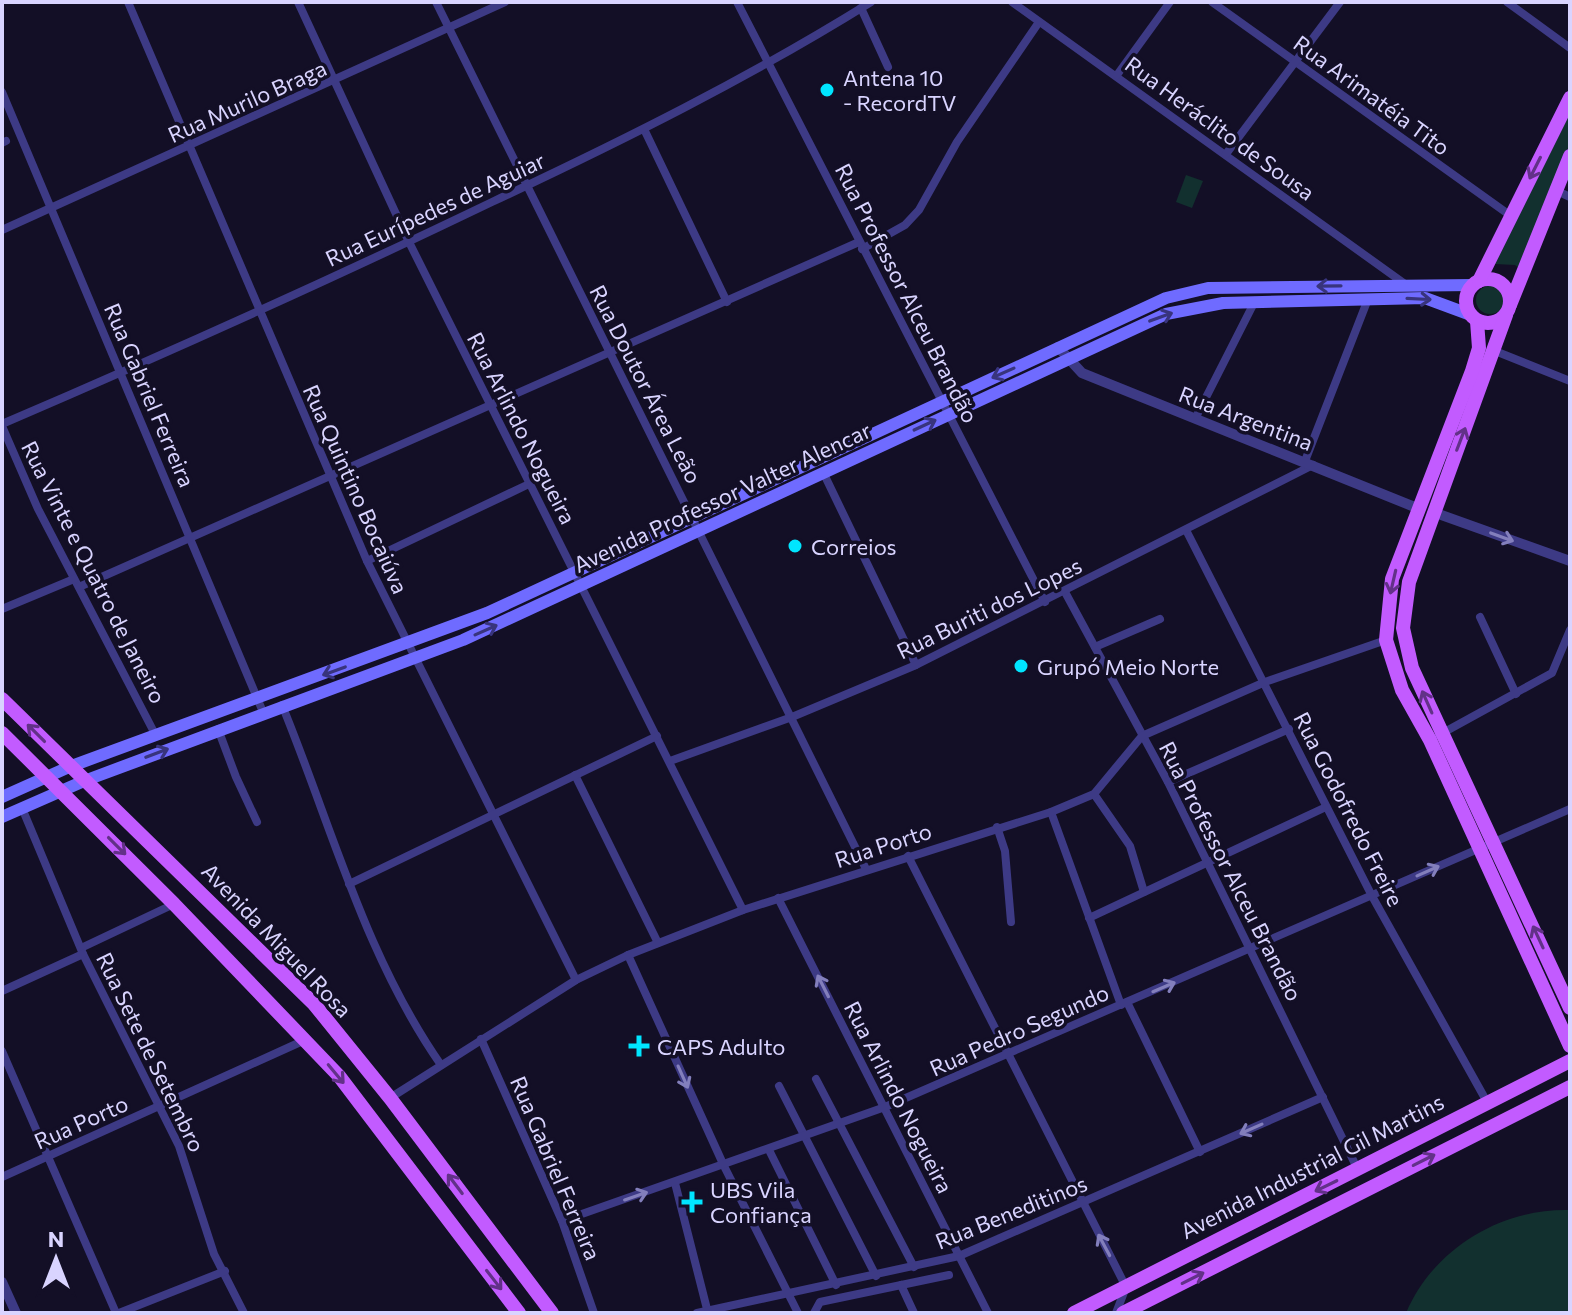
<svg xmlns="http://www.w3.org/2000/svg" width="1572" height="1315" viewBox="0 0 1572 1315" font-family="Commissioner,sans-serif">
<rect width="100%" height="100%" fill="#130f26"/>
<!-- green -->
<g fill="#12302f">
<path d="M 1570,113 L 1570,143 L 1521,270 L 1515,265 L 1495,264 Z"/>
<path d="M 1186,175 L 1203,181 L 1192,208 L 1176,202 Z"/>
<circle cx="1490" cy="300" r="14"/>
<path d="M 1570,1210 L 1570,1313 L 1406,1313 C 1433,1249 1501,1208 1570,1210 Z"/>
</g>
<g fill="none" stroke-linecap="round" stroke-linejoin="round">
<!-- minor -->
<g stroke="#3d3a85" stroke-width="8">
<path d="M 128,2 L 367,561 L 576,980"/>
<path d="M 298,2 L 409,242 L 743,910"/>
<path d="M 436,2 L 866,869"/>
<path d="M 737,2 L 1045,602"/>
<path d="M 1012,2 L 1405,284"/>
<path d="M 1212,2 L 1511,216"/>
<path d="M 1507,2 L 1570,48"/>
<path d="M 861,8 L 888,67"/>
<path d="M 1117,75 L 1170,2"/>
<path d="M 2,92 L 263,712"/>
<path d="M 644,129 L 727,302"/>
<path d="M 2,143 L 6,141"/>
<path d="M 1226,154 L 1340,2"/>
<path d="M 1557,191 L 1570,197"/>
<path d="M 2,230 L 505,2"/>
<path d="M 862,249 L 905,225 L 919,210 L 957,142 L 1039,22"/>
<path d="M 1495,351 L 1570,381"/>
<path d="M 1195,419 L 1255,301"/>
<path d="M 2,424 C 167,353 330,280 492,202 C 622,141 749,78 871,2"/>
<path d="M 2,426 L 38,509 L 155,734"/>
<path d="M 1305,461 L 1368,299"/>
<path d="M 823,472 L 916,665"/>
<path d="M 1186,530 L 1372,896 L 1487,1102"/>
<path d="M 367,561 L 529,484"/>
<path d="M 79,587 L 859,242"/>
<path d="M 1065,592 L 1168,782 L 1358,1170"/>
<path d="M 2,609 L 74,579"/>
<path d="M 1480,617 L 1516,694"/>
<path d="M 1095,647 L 1160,619"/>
<path d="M 282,705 C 332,827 365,956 441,1065"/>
<path d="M 218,729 L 236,777 L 257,822"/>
<path d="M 1439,735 L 1552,673 L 1570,630"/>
<path d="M 670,761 L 792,717 L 916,665 L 1313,465"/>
<path d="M 575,775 L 658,943"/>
<path d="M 1168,782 L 1289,729"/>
<path d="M 1094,794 L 1130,846 L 1144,892"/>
<path d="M 22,808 L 83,954 L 179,1146 L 214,1254 L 244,1313"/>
<path d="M 1051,812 L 1121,1005"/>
<path d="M 997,827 L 1005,851 L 1011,922"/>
<path d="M 908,856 L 1126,1287 L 1116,1313"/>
<path d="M 349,884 L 657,736"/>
<path d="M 778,898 L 988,1313"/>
<path d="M 1089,918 L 1326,807"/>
<path d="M 81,948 L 174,904"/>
<path d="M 628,955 L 724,1166 L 798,1313"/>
<path d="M 2,991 L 83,954"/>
<path d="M 1127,1002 L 1200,1152"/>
<path d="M 481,1039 L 562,1221 L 594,1313"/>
<path d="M 2,1051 L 116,1313"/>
<path d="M 816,1079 L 914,1267"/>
<path d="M 779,1086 L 876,1276"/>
<path d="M 390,1098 L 576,980 L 628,955 L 743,910 L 1051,812 L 1094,794 L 1142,736 L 1265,682 L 1386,640"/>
<path d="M 769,1150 L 836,1285"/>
<path d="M 2,1177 L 305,1040"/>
<path d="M 675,1183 L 708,1313"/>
<path d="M 562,1221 L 885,1107 L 1570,809"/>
<path d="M 901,1285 L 914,1313"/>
<path d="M 119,1313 L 225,1271"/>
<path d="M 697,1313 L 959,1256 L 1323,1097"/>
<path d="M 814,1313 L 820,1302 L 949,1275"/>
</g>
<!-- tertiary -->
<g stroke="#3d3a85" stroke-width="10">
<path d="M 1058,347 L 1082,373 L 1417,508"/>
<path d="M 1433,512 L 1570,561"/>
<path d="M 2,1282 L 16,1313"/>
</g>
<!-- secondary -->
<g stroke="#6f6bff" stroke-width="12">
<path d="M 2,797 L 69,767 L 487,613 L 1166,298 L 1208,288 L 1473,285"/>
<path d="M 2,817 L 84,781 L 463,640 L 1166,314 L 1223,303 L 1425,298 L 1471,315"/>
</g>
<!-- primary -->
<g stroke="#c25bff" stroke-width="14">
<circle cx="1488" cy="301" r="22"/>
<path d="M 1479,281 L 1570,98"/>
<path d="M 1510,305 L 1570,156"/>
<path d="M 1506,315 L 1409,582 L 1403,628 L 1412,668 L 1570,1008"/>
<path d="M 1477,321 L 1479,348 L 1472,371 L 1392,579 L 1386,640 L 1402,690 L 1430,740 L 1570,1046"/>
<path d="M 2,699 L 314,1004 L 390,1098 L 552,1313"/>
<path d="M 2,733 L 174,904 L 339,1076 L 519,1313"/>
<path d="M 1074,1313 L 1570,1061"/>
<path d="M 1123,1313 L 1570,1087"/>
</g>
</g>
<!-- one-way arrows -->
<defs><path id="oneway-shaft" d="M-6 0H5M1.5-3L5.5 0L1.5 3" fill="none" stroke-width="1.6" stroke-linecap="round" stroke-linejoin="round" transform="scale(2)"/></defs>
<g stroke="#623188">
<use href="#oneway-shaft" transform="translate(1535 168) rotate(117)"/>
<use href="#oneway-shaft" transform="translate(1461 439) rotate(-69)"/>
<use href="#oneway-shaft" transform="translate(1393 582) rotate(103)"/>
<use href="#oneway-shaft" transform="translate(1427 702) rotate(-114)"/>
<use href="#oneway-shaft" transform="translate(36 733) rotate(-135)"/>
<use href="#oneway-shaft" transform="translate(117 846) rotate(45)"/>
<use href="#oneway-shaft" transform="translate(1538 937) rotate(-115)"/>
<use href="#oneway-shaft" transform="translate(336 1074) rotate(50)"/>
<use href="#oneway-shaft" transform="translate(1424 1160) rotate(-27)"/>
<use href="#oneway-shaft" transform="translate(455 1184) rotate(-127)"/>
<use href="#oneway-shaft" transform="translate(1326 1186) rotate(154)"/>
<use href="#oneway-shaft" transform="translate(1193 1278) rotate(-27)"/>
<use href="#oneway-shaft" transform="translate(494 1280) rotate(52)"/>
</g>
<g stroke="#38347d">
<use href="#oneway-shaft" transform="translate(1329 286) rotate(179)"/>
<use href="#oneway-shaft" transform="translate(1419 299) rotate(3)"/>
<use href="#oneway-shaft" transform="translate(1161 317) rotate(-20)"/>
<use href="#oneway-shaft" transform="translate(1003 373) rotate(156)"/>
<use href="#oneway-shaft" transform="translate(925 425) rotate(-25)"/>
<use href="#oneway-shaft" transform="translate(486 630) rotate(-24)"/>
<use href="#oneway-shaft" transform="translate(334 671) rotate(160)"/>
<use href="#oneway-shaft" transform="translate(157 753) rotate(-21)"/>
</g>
<g stroke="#837fbc">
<use href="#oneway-shaft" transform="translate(1502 537) rotate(20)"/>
<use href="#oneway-shaft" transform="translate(1428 871) rotate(-24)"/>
<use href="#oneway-shaft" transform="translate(823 986) rotate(-117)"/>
<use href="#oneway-shaft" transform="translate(1164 987) rotate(-23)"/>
<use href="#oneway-shaft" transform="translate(683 1077) rotate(66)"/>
<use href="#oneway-shaft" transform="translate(1251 1129) rotate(156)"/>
<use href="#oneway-shaft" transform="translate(636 1196) rotate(-19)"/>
<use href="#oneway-shaft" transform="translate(1104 1245) rotate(-118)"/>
</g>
<!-- markers -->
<g fill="#00e5ff" stroke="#130f26" stroke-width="3">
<circle cx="827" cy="90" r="8"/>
<circle cx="795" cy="546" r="8"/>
<circle cx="1021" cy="666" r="8"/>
<path d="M635 1034h8v8h8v8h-8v8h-8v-8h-8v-8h8z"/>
<path d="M688 1190h8v8h8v8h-8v8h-8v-8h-8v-8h8z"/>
</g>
<g text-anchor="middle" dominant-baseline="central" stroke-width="7" stroke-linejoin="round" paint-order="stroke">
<!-- poi labels -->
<g font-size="22" fill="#d9d4ff" stroke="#130f26" text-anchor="start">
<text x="843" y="77">Antena 10<tspan x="843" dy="25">- RecordTV</tspan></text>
<text x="811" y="546">Correios</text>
<text x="1037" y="666">Gruṕo Meio Norte</text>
<text x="657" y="1046">CAPS Adulto</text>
<text x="710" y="1189">UBS Vila<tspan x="710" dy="25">Confiança</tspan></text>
</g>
<!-- street labels -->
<g font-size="22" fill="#d9d4ff" stroke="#130f26">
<text transform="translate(1372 95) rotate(36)">Rua Arimatéia Tito</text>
<text transform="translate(247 101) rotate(-24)">Rua Murilo Braga</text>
<text transform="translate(1220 128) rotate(36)">Rua Heráclito de Sousa</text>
<text transform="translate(435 209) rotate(-25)">Rua Eurípedes de Aguiar</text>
<text transform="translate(907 293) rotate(63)">Rua Professor Alceu Brandão</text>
<text transform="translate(646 384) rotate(63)">Rua Doutor Área Leão</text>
<text transform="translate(150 395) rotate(67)">Rua Gabriel Ferreira</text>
<text transform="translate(1246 418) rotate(21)">Rua Argentina</text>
<text transform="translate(522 428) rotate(63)">Rua Arlindo Nogueira</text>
<text transform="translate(356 489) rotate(66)">Rua Quintino Bocaiúva</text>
<text transform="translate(722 497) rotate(-25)">Avenida Professor Valter Alencar</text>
<text transform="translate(94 572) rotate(63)">Rua Vinte e Quatro de Janeiro</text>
<text transform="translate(989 608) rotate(-26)">Rua Buriti dos Lopes</text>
<text transform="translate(1349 809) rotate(63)">Rua Godofredo Freire</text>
<text transform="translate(883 845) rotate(-18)">Rua Porto</text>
<text transform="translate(1231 871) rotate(63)">Rua Professor Alceu Brandão</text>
<text transform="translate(277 940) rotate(46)">Avenida Miguel Rosa</text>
<text transform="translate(1019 1030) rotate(-24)">Rua Pedro Segundo</text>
<text transform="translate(151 1052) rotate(64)">Rua Sete de Setembro</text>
<text transform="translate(899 1097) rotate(63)">Rua Arlindo Nogueira</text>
<text transform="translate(81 1122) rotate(-24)">Rua Porto</text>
<text transform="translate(1312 1166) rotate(-27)">Avenida Industrial Gil Martins</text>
<text transform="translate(556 1168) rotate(67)">Rua Gabriel Ferreira</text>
<text transform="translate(1011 1212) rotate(-22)">Rua Beneditinos</text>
</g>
</g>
<!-- border -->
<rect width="1572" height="1315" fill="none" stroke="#d9d4ff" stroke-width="8"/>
<!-- north arrow -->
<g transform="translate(56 1259)" stroke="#130f26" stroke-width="6" paint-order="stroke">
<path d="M0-6L14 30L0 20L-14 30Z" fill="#d9d4ff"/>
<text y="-12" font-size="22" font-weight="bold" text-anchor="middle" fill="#d9d4ff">N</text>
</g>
</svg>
